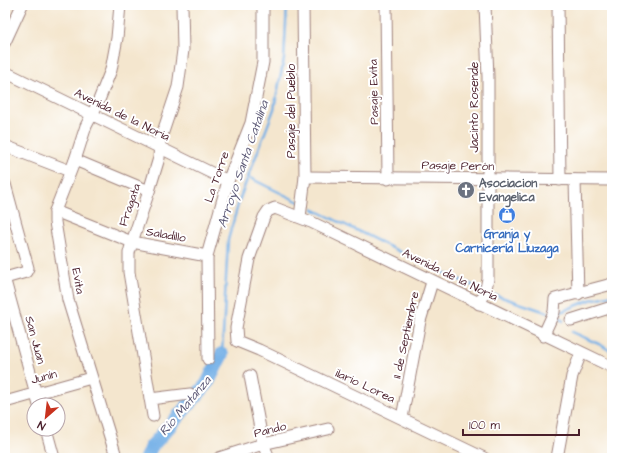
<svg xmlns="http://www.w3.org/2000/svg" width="617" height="463" viewBox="0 0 617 463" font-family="'Architects Daughter',sans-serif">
<rect width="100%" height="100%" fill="#fff"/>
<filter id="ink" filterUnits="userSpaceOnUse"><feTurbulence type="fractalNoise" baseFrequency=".025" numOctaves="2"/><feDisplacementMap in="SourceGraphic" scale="8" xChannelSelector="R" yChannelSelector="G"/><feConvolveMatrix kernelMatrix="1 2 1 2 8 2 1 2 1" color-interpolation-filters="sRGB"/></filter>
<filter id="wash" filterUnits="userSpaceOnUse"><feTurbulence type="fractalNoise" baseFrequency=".012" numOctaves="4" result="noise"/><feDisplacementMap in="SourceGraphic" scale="16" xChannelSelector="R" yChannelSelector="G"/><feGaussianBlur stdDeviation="0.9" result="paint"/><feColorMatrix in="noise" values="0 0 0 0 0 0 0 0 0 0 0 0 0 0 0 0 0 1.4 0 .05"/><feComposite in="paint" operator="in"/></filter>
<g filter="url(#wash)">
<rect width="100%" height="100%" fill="#f4e6ce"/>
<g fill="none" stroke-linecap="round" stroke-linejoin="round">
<!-- stream -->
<g stroke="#76b1e7" stroke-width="2.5">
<path d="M 248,177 L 299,202"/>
<path d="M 313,209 L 435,269 L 483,290"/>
<path d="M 495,295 L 549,313"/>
<path d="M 558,313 L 590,300 L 612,295"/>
<path d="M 558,316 L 563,321"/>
<path d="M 572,332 L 601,345 L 612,352"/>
<path d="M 222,354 L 228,240 L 240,198 L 274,109 L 284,59 L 287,5"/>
</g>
<!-- river -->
<path stroke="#76b1e7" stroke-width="14" d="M 146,458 L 151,447 L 207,384 L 222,354"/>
</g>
</g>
<g filter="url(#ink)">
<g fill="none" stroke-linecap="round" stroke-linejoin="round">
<!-- minor casing -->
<g stroke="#9f827c" stroke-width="13">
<g id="minor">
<path d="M 386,5 L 388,179"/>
<path d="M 558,5 L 560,180"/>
<path d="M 5,42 L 22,5"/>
<path d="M 5,72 L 228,181"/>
<path d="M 5,146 L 70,171"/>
<path d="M 75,160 L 149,191"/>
<path d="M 305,177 L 612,180"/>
<path d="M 575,180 L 578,294"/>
<path d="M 5,184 L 28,268 L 26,272 L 5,278"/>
<path d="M 55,211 L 132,242 L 207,256"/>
<path d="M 300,217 L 305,177 L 303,5"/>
<path d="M 5,281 L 39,405"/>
<path d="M 479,304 L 485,293 L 488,279 L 488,77 L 485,5"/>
<path d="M 571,320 L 612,307"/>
<path d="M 543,336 L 554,312 L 555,299 L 612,284"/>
<path d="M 208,359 L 207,256 L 228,181 L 251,123 L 263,62 L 263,5"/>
<path d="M 250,376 L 263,444 L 269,458"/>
<path d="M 150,399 L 190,394"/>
<path d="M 5,402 L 91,378"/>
<path d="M 153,416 L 129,272 L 129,253 L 132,242 L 149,191 L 159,158 L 160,141 L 178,87 L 183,50 L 182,5"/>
<path d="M 402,418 L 420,321 L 432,282"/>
<path d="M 46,429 L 54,458"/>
<path d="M 115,453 L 68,300 L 55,222 L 55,211 L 75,160 L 86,126 L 97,105 L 111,70 L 117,38 L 120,5"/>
<path d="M 219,458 L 263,444 L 328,429"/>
<path d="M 484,458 L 259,350 L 237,341 L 236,328 L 249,259 L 264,217 L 268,211 L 275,208 L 311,222 L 612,367"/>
<path d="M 557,458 L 572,376 L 581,353"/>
</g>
</g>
<!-- minor -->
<use href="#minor" stroke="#fff" stroke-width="11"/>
</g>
</g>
<!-- icons -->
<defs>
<g id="church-disc" transform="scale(0.9)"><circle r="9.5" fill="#6b7280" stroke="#fff"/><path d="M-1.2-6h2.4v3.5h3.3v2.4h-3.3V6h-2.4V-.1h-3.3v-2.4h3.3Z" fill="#fff"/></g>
<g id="shop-disc" transform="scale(0.9)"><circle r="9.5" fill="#3f7fe0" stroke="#fff"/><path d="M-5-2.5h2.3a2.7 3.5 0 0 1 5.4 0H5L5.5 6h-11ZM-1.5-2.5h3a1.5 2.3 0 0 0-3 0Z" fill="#fff"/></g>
</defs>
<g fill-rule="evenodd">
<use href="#church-disc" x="466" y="190"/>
<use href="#shop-disc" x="507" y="215"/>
</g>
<g text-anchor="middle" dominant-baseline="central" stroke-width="4" stroke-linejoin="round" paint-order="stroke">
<!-- street labels -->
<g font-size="12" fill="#4a1f2b" stroke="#fff">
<text transform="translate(374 92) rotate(-91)">Pasaje Evita</text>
<text transform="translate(474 107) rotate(-90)">Jacinto Rosende</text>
<text transform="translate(291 111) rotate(-90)">Pasaje del Pueblo</text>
<text transform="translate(122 115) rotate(26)">Avenida de la Noria</text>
<text transform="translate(458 166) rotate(1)">Pasaje Perón</text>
<text transform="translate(217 177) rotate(-71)">La Torre</text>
<text transform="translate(130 205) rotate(-71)">Fragata</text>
<text transform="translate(166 235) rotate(10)">Saladillo</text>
<text transform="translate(450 275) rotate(26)">Avenida de la Noria</text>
<text transform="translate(78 281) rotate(80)">Evita</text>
<text transform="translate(406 335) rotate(-78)">11 de Septiembre</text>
<text transform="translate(35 340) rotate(75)">San Juan</text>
<text transform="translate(44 377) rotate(-15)">Junín</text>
<text transform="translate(365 386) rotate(25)">ilario Lorea</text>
<text transform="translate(270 430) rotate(-14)">Pando</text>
</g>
<!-- worship labels -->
<g font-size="12" font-weight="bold" fill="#5b616d" stroke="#fff" text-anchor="start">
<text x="479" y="183">Asociacion<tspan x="479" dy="14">Evangelica</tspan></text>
</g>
<!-- shop labels -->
<g font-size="12" font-weight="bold" fill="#366cbe" stroke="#fff">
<text x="507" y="234">Granja y<tspan x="507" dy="14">Carnicería Liuzaga</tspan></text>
</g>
<!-- water labels -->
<g font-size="13" font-style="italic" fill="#5c5976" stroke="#fff">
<text transform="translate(243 164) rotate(-71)">Arroyo Santa Catalina</text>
<text transform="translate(185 406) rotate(-50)">Río Matanza</text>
</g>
</g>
<!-- margin -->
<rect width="617" height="463" fill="none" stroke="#fff" stroke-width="20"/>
<!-- north arrow -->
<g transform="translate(46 417) rotate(208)"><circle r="19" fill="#ffffff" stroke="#b7a5aa"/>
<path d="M0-3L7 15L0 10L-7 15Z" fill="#c8321e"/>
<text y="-6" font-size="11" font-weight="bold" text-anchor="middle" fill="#4a1f2b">N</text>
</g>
<!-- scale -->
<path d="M463 429v6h116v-6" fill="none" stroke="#4a1f2b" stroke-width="2"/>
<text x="469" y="429" font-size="12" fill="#4a1f2b" stroke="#ffffff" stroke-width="3" paint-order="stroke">100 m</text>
</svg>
